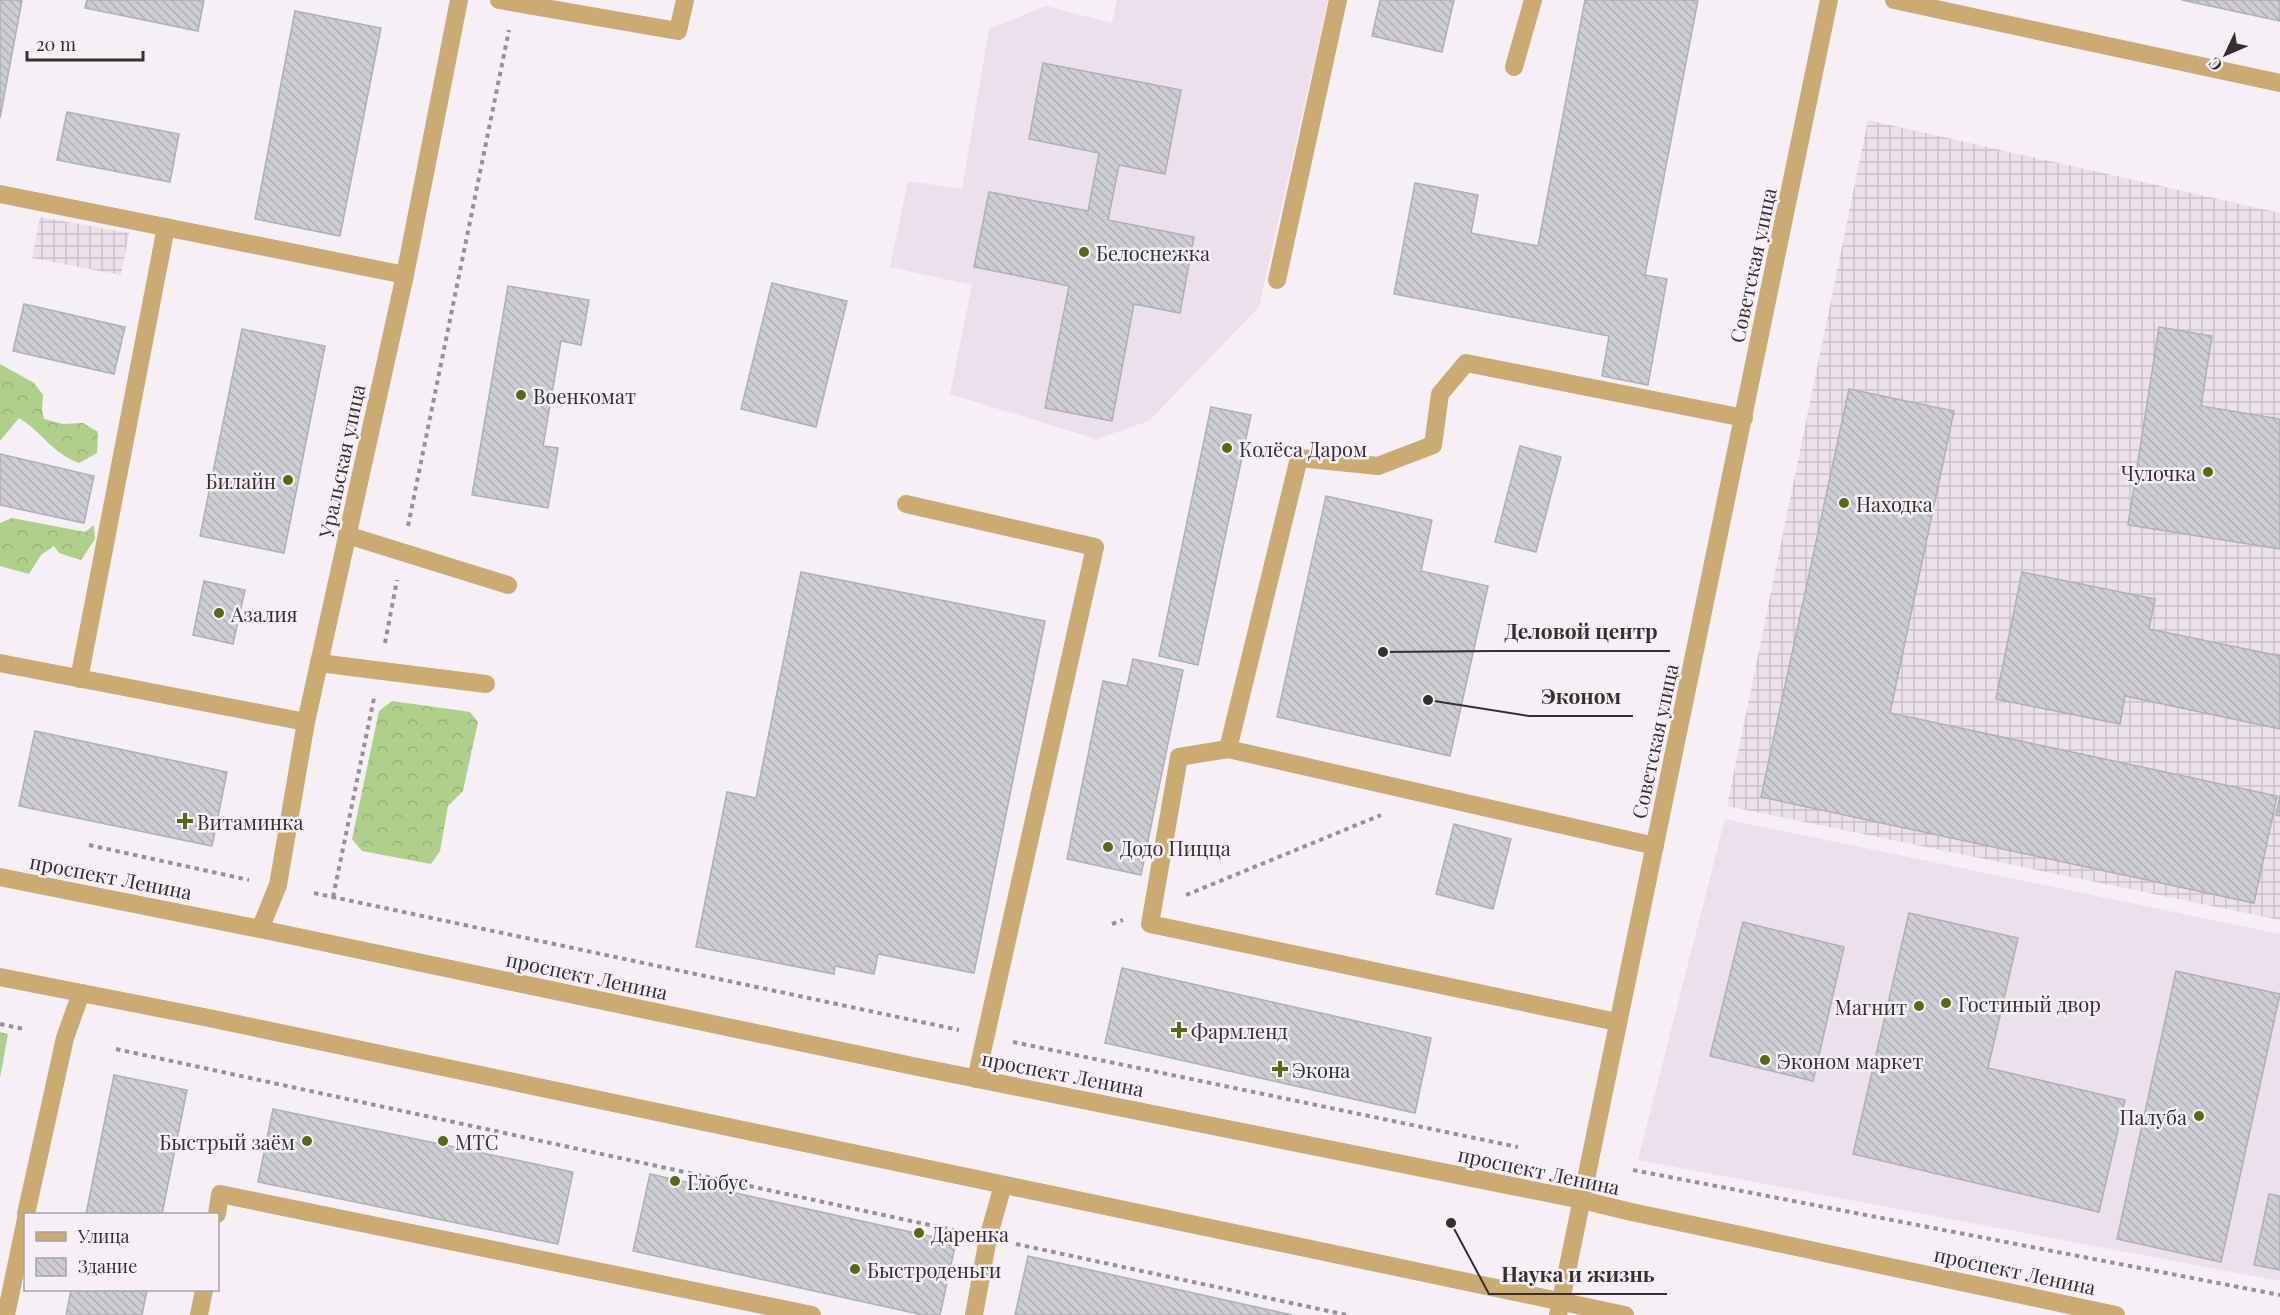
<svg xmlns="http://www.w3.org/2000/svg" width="2280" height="1315" viewBox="0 0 2280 1315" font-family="'Playfair Display',serif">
<defs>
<pattern id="industrial-grid" width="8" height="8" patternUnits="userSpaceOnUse" patternTransform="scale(1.5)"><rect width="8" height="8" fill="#ede0ec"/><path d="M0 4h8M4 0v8" fill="none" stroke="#ccc0cb"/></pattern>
<pattern id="forest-crowns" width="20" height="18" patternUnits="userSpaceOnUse" patternTransform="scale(1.5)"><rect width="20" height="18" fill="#aed08a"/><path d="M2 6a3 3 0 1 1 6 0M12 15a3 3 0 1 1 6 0" fill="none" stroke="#96b378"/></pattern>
<pattern id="building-back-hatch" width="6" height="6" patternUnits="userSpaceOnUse" patternTransform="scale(1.5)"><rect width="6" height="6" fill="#cdcdd4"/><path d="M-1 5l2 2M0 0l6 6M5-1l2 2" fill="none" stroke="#b0b0b6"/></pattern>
</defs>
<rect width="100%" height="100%" fill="#f6eff5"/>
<!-- built -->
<g fill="#ede0ec">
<path d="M 1117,0 L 1328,0 L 1259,307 L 1149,421 L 1096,439 L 950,394 L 972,285 L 890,267 L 908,181 L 962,189 L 989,29 L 1046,6 L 1112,23 Z"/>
<path d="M 1725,819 L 2280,934 L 2280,1281 L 1638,1160 Z"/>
</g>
<!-- industrial -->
<g fill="url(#industrial-grid)">
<path d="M 1868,120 L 2280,213 L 2280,920 L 1727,806 Z"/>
<path d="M 40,217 L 129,233 L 121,275 L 32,258 Z"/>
</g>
<!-- forest -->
<g fill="url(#forest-crowns)">
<path d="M 0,364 L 34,383 L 43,395 L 42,410 L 44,419 L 63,424 L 83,423 L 98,432 L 97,453 L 79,463 C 52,453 43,433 19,418 L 0,441 Z"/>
<path d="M 12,518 L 85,532 L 94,525 L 95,539 L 81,560 L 59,553 L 54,546 L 41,555 L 29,574 L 0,566 L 0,523 Z"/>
<path d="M 392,701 L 470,712 L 478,722 L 463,791 L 448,806 L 440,851 L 431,864 L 362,851 L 352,839 L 379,711 Z"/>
<path d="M 0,1032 L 8,1034 L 0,1078 Z"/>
</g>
<!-- building -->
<g fill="url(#building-back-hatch)" stroke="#afafb6" stroke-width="1.5">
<path d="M 0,0 L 22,0 L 0,118 Z"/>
<path d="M 87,0 L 204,0 L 198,31 L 85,8 Z"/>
<path d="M 1380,0 L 1454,0 L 1442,52 L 1372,36 Z"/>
<path d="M 1585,0 L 1698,0 L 1645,275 L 1667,279 L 1648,385 L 1602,376 L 1609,336 L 1394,294 L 1415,183 L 1478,195 L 1471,233 L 1538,246 Z"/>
<path d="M 2182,0 L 2280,0 L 2280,21 Z"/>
<path d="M 295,11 L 381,28 L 340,236 L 255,219 Z"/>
<path d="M 1043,63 L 1181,90 L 1165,174 L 1119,165 L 1108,220 L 1194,237 L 1180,313 L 1134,304 L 1112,421 L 1045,408 L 1069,286 L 974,267 L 989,192 L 1088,211 L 1099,153 L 1029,139 Z"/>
<path d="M 67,112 L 179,134 L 170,182 L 57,160 Z"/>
<path d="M 772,283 L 847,301 L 816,427 L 741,409 Z"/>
<path d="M 508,286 L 589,300 L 581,345 L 561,341 L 543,446 L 558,448 L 548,508 L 472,495 Z"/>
<path d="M 24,304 L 125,327 L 114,374 L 13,351 Z"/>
<path d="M 2159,327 L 2212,336 L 2201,406 L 2280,419 L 2280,549 L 2128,525 Z"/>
<path d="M 242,329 L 325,346 L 284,553 L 200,536 Z"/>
<path d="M 1849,389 L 1954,411 L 1890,713 L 2277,796 L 2254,903 L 1761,797 Z"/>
<path d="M 1211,407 L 1251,415 L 1198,665 L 1159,656 Z"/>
<path d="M 1520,446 L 1561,457 L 1536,552 L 1495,542 Z"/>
<path d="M 0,454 L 94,476 L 84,523 L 0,505 Z"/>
<path d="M 1326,496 L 1432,520 L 1421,571 L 1488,586 L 1450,756 L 1277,717 Z"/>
<path d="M 801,572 L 1045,621 L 974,973 L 878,954 L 874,974 L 835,966 L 834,974 L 696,947 L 727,792 L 756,798 Z"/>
<path d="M 2022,572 L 2155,599 L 2149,629 L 2280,656 L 2280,729 L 2125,696 L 2120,724 L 1996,699 Z"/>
<path d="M 204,581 L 245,590 L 233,644 L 193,635 Z"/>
<path d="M 1133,659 L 1183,670 L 1141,875 L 1067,859 L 1103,681 L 1127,686 Z"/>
<path d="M 35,731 L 227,772 L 212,846 L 19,806 Z"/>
<path d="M 2280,795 L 2280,816 L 2276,815 Z"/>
<path d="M 1454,824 L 1511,839 L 1493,909 L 1436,894 Z"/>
<path d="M 1909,913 L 2018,938 L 1988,1068 L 2125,1100 L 2099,1212 L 1853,1154 Z"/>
<path d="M 1743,922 L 1844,947 L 1813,1081 L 1710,1056 Z"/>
<path d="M 1122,968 L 1431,1038 L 1415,1113 L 1105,1043 Z"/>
<path d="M 2176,971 L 2280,994 L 2221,1262 L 2117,1239 Z"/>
<path d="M 114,1075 L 187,1090 L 162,1214 L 86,1214 Z"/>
<path d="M 273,1109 L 573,1172 L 558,1244 L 258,1182 Z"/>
<path d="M 650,1174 L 956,1242 L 940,1315 L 923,1315 L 633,1251 Z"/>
<path d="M 2269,1194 L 2280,1196 L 2280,1270 L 2254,1265 Z"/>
<path d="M 1028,1256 L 1292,1315 L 1015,1315 Z"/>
<path d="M 71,1290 L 147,1290 L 142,1315 L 66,1315 Z"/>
</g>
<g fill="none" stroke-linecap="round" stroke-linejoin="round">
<!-- path -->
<g stroke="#969195" stroke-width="4" stroke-dasharray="4.5 4.5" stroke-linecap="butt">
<path d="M 408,526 L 509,30"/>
<path d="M 385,643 L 397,580"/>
<path d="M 89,845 L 249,880"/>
<path d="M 314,893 L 959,1030"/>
<path d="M 1186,895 L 1381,815"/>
<path d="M 333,897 L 374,698"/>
<path d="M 1112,924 L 1123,920"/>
<path d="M 0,1024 L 24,1029"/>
<path d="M 1013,1042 L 1518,1147"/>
<path d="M 116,1049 L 962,1232"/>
<path d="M 1633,1170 L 2280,1295"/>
<path d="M 1016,1244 L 1347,1315"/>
</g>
<!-- service -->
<g stroke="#cbaa74" stroke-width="18">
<path d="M 499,0 L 678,31 L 685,0"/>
<path d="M 1894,0 L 2280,83"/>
<path d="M 1514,67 L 1533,0"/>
<path d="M 0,194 L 405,275"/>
<path d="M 1277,280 L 1338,0"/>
<path d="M 906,504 L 1095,547 L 976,1079"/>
<path d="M 347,535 L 508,585"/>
<path d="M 0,663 L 306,722"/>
<path d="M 319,663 L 486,684"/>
<path d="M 79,679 L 166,227"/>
<path d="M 1228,749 L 1179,757 L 1150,924 L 1617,1022"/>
<path d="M 1655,846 L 1228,749 L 1299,458 L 1378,466 L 1433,445 L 1440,394 L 1466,363 L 1744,418"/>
<path d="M 217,1214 L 220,1194 L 812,1315"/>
<path d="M 199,1315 L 204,1290"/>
<path d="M 974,1315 L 988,1238 L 1003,1185"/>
</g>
<!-- minor -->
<g stroke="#cbaa74" stroke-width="18">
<path d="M 260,929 L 278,885 L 306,722 L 405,275 L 459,0"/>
<path d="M 1558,1315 L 1829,0"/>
</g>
<!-- tertiary -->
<g stroke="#cbaa74" stroke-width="18">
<path d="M 0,877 L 260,929 L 913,1066 L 1582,1200 L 1627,1211 L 2116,1315"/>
<path d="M 0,977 L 204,1017 L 1625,1315"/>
<path d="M 26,1214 L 65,1038 L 81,993"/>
<path d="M 6,1315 L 26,1219"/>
</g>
</g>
<!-- markers -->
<g fill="#576915" stroke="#f6eff5" stroke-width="2">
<circle cx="1084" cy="252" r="6"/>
<circle cx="521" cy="395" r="6"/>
<circle cx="1227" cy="448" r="6"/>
<circle cx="2208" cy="472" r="6"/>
<circle cx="288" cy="480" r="6"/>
<circle cx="1844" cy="503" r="6"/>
<circle cx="219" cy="613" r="6"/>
<path d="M182 812h6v6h6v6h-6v6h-6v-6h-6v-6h6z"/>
<circle cx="1108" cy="847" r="6"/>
<circle cx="1946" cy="1003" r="6"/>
<circle cx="1919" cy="1006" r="6"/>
<path d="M1176 1021h6v6h6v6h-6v6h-6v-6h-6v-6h6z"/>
<circle cx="1765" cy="1060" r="6"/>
<path d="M1277 1060h6v6h6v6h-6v6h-6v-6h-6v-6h6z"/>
<circle cx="2199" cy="1116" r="6"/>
<circle cx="307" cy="1141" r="6"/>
<circle cx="443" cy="1141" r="6"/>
<circle cx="675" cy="1181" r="6"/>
<circle cx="919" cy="1233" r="6"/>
<circle cx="855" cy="1269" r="6"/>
</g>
<g text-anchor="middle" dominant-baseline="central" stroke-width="5" stroke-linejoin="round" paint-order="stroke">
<!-- poi labels -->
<g font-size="20" fill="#333032" stroke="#f6eff5" text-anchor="start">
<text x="1096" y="252">Белоснежка</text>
<text x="533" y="395">Военкомат</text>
<text x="1239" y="448">Колёса Даром</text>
<text x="2196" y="472" text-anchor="end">Чулочка</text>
<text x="276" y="480" text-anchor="end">Билайн</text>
<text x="1856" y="503">Находка</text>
<text x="231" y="613">Азалия</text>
<text x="197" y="821">Витаминка</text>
<text x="1120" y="847">Додо Пицца</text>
<text x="1958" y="1003">Гостиный двор</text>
<text x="1907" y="1006" text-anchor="end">Магнит</text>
<text x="1191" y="1030">Фармленд</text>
<text x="1777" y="1060">Эконом маркет</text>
<text x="1292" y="1069">Экона</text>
<text x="2187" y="1116" text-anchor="end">Палуба</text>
<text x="295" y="1141" text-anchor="end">Быстрый заём</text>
<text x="455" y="1141">МТС</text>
<text x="687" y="1181">Глобус</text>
<text x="931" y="1233">Даренка</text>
<text x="867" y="1269">Быстроденьги</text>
</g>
<!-- street labels -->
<g font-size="20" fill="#333032" stroke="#f6eff5">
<text transform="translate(1752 265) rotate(-78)">Советская улица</text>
<text transform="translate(341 461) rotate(-78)">Уральская улица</text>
<text transform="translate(1654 741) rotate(-78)">Советская улица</text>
<text transform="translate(111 876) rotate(11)">проспект Ленина</text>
<text transform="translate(587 975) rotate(12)">проспект Ленина</text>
<text transform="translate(1063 1073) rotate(11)">проспект Ленина</text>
<text transform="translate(1539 1170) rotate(12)">проспект Ленина</text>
<text transform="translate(2015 1270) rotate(12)">проспект Ленина</text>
</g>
</g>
<!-- callouts -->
<path fill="none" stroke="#333032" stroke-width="2" d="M1383 652L1493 651H1670M1428 700L1529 716H1633M1451 1223L1489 1294H1667"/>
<g fill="#333032" stroke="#f6eff5" stroke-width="2">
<circle cx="1383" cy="652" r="6"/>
<circle cx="1428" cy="700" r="6"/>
<circle cx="1451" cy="1223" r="6"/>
</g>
<g font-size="21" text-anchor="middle" font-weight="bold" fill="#333032" stroke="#f6eff5" stroke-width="5" stroke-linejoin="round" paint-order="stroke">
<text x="1581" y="639">Деловой центр</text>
<text x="1581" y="704">Эконом</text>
<text x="1578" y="1282">Наука и жизнь</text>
</g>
<!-- legend -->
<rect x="24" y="1213" width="195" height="78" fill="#f6eff5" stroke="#a8a3a7" stroke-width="1.5"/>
<rect x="36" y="1232" width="30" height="9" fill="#cbaa74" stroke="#a8a3a7" stroke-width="1.5"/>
<text x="78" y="1243" font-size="18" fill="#333032">Улица</text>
<rect x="36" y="1258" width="30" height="18" fill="url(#building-back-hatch)" stroke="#a8a3a7" stroke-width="1.5"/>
<text x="78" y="1273" font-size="18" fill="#333032">Здание</text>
<!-- north arrow -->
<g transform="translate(2226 54) rotate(226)" stroke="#f6eff5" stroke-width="4.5" paint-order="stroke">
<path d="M0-4.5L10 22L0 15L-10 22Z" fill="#333032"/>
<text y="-9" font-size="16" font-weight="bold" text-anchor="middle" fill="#333032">С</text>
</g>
<!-- scale -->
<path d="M27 51v9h116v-9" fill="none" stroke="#333032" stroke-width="3"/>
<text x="36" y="51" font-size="18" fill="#333032" stroke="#f6eff5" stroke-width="4.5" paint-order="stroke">20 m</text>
</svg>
